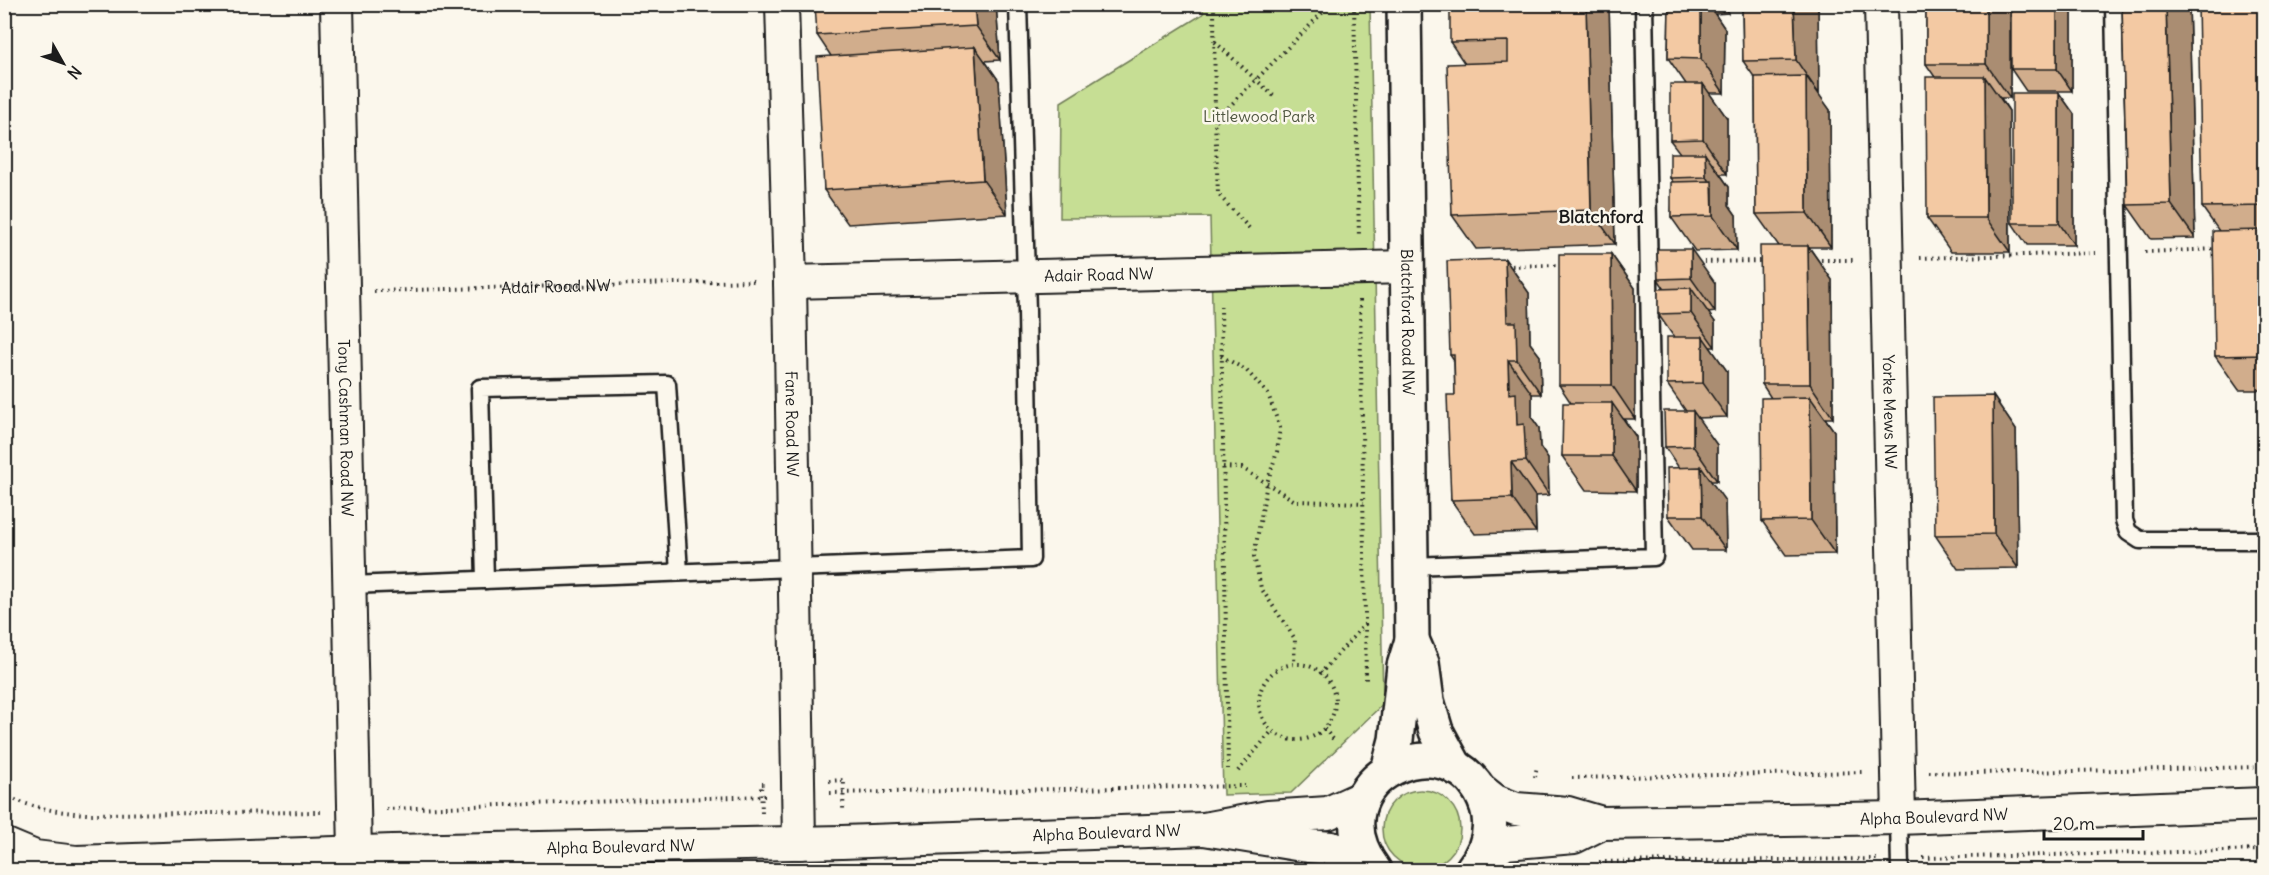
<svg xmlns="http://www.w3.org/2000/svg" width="2269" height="875" viewBox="0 0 2269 875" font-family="Delius,sans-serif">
<rect width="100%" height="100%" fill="#fbf7ec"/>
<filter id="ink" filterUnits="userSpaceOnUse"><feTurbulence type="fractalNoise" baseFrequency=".0167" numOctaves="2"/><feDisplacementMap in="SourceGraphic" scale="12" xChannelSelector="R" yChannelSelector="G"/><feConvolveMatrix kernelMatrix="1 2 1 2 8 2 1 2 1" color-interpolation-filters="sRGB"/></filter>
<g filter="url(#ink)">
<!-- green -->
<g fill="#c6de94" stroke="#717d58" stroke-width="1.5">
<path d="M 1203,5 L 1370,5 L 1383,704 L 1291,793 L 1223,795 L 1210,217 L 1060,218 L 1061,102 L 1203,14 Z"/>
<circle cx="1421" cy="829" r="39"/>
</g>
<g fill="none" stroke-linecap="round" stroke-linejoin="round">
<!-- lane casing -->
<g stroke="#1c1c1c" stroke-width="21">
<g id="lane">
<path d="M 2114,4 L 2124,520 L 2128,532 L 2140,540 L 2264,540"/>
<path d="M 1411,566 L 1654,557 L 1644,4"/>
<path d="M 485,580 L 480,388 L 667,384 L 679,572"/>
<path d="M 350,585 L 1031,559 L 1027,311 L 1018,4"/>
<path d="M 1899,818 L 1900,870"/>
</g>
</g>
<!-- street casing -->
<g stroke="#1c1c1c" stroke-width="36">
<g id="street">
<path id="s2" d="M 337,4 L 355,852"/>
<path id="s3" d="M 782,4 L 790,282 L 799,843"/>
<path id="s4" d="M 1881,4 L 1899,818"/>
<path id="s5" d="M 790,282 L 1407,267"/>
<path d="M 1476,786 L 1495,801 L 1516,809 L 1568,813 L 1602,823 L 1574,837 L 1505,843 L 1480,861"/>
<path d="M 1363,797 L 1328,813 L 1268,817 L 1204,829 L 1308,846 L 1331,848 L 1365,857"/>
<path id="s6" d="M 1602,823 L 1899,818 L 2264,804"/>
<path id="s7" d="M 4,844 L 35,857 L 76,862 L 393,851 L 842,842 L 1204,829"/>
</g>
</g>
<!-- secondary casing -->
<g stroke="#1c1c1c" stroke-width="38">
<g id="secondary">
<path id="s8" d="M 1404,4 L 1412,640"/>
<path d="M 1388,770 L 1396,740 L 1404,666 L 1412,640 L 1422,663 L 1427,701 L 1436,731 L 1456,768"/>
<path d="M 1374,870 C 1307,779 1455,710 1487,807 C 1494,830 1486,852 1472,870"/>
</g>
</g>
<!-- path -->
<g stroke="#1c1c1c" stroke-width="4" stroke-dasharray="1.5 4.5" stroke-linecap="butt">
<path d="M 1214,4 L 1215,121"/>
<path d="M 1354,4 L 1359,238"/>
<path d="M 1215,42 L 1276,98"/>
<path d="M 1249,228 L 1218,194 L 1215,121 L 1331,4"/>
<path d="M 2145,252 L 2218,249"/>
<path d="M 1920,258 L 2095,253"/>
<path d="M 1815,260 L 1855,260"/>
<path d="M 1698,262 L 1765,261"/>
<path d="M 1506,266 L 1561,265"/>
<path id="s1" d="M 374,291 L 754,281"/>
<path d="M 1360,300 L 1366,680"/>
<path d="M 1221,306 L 1228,769"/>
<path d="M 1221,356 L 1246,370 L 1268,394 L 1280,428 L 1277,452 L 1267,483 L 1254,556 L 1261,588 L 1295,639 L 1294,664"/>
<path d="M 1223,467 L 1242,468 L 1295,501 L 1364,503"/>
<circle cx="1297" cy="702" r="38"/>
<path d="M 1320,674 L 1365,624"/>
<path d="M 1324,729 L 1333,739"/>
<path d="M 1238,771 L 1272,731"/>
<path d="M 1929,772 L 1973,773 L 2264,767"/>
<path d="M 1535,777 L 1537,766"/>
<path d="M 1572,778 L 1865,772"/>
<path d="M 829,781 L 844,780 L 843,811"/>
<path d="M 830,793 L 1245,786"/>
<path d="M 4,795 C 31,808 57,812 87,814 L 322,812"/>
<path d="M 386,809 L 765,796"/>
<path d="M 762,813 L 761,784 L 767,784"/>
<path d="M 1923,858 L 2264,850"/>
<path d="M 1599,862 L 1877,859"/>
</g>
<!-- lane -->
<use href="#lane" stroke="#fbf7ec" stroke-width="16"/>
<!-- street -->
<use href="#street" stroke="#fbf7ec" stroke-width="32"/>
<!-- secondary -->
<use href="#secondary" stroke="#fbf7ec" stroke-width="33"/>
</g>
<!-- wall -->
<g fill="#d1ad8c" stroke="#1c1c1c" stroke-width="1.5">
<path d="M 996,4 L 1000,60 L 985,61 L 999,81 L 1007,214 L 848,224 L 824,190 L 831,56 L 817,35 Z"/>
<path d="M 1609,4 L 1615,244 L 1476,249 L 1452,215 L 1465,64 L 1450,42 Z"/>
<path d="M 1669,4 L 1728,4 L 1728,13 L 1715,14 L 1725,29 L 1724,93 L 1709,93 L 1727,118 L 1727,174 L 1720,174 L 1729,187 L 1729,205 L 1736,215 L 1737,250 L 1695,251 L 1671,217 L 1673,182 L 1670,178 L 1680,153 L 1670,140 L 1686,84 L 1668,58 Z"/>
<path d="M 1742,4 L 1818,4 L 1819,94 L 1818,94 L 1830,110 L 1831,247 L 1809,247 L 1832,280 L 1833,418 L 1825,418 L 1834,431 L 1835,554 L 1786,555 L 1762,521 L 1771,398 L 1762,384 L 1779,246 L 1756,214 L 1755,78 L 1743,61 Z"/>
<path d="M 1926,4 L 2010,4 L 2010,98 L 2001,98 L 2009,111 L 2010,252 L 1951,252 L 1927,218 L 1935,77 L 1926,64 Z"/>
<path d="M 2072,4 L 2072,91 L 2026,91 L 2011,69 Z"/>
<path d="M 2122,4 L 2189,4 L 2195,238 L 2151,239 L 2127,205 Z"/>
<path d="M 2265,4 L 2265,390 L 2239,390 L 2215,356 L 2219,231 L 2202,207 Z"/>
<path d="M 2059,93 L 2074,114 L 2074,245 L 2027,245 L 2012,223 Z"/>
<path d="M 1657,249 L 1715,283 L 1715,312 L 1708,313 L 1715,322 L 1715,347 L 1710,347 L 1727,371 L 1727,417 L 1697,418 L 1717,445 L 1717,481 L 1710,481 L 1725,501 L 1726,550 L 1692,550 L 1668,516 L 1679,468 L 1665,447 L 1686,411 L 1667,384 L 1674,337 L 1658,314 L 1664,288 L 1658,279 Z"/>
<path d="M 1611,254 L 1635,288 L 1635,419 L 1624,419 L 1636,437 L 1636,491 L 1586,490 L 1562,456 L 1571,403 L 1559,385 Z"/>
<path d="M 1505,259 L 1529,293 L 1530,343 L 1540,356 L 1541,394 L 1532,394 L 1532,418 L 1539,428 L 1540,447 L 1548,459 L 1549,495 L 1535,496 L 1536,532 L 1475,534 L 1451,500 L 1455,395 L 1454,361 L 1450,355 Z"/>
<path d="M 1993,396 L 2016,430 L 2018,568 L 1958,569 L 1935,535 Z"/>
</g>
<!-- shaded-wall -->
<g fill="#aa8d72" stroke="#1c1c1c" stroke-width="1.5">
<path d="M 974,4 L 996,4 L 1000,60 L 976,26 Z"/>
<path d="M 1586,4 L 1609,4 L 1615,244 L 1591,210 Z"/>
<path d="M 1701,4 L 1708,4 L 1725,29 L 1724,93 L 1701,59 Z"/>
<path d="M 1722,4 L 1728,4 L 1728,13 Z"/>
<path d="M 1794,4 L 1818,4 L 1819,94 L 1796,60 Z"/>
<path d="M 1986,4 L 2010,4 L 2010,98 L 1986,64 Z"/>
<path d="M 2057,4 L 2072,4 L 2072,91 L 2057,69 Z"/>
<path d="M 2166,4 L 2189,4 L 2195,238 L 2171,204 Z"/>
<path d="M 975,47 L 999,81 L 1007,214 L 983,180 Z"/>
<path d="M 1806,76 L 1830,110 L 1831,247 L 1807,213 Z"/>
<path d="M 1985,77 L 2009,111 L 2010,252 L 1986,218 Z"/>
<path d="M 1703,84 L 1727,118 L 1727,174 L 1703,139 Z"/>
<path d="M 2059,93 L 2074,114 L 2074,245 L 2059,223 Z"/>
<path d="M 1705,153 L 1729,187 L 1729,205 L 1736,215 L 1737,250 L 1713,216 L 1713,187 L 1706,177 Z"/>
<path d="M 1808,246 L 1832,280 L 1833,418 L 1810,384 Z"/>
<path d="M 1691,249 L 1715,283 L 1715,312 L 1691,278 Z"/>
<path d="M 1611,254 L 1635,288 L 1635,419 L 1612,385 Z"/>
<path d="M 1505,259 L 1529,293 L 1530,343 L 1540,356 L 1541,394 L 1517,360 L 1507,322 Z"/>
<path d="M 1691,288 L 1715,322 L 1715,347 L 1691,313 Z"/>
<path d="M 1703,337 L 1727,371 L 1727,417 L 1703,383 Z"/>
<path d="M 1508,360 L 1532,394 L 1532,418 L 1539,428 L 1540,447 L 1548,459 L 1549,495 L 1526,461 L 1509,394 Z"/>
<path d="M 1993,396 L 2016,430 L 2018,568 L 1994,534 Z"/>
<path d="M 1810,397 L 1834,431 L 1835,554 L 1811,520 Z"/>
<path d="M 1612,403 L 1636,437 L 1636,491 L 1612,456 Z"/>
<path d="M 1693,411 L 1717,445 L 1717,481 L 1693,446 Z"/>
<path d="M 1511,462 L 1535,496 L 1536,532 L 1512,498 Z"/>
<path d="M 1701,467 L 1725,501 L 1726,550 L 1702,516 Z"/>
</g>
<!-- building -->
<g fill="#f3c9a3" stroke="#1c1c1c" stroke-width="1.5">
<path d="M 815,4 L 974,4 L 976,26 L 817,35 Z"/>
<path d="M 1450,4 L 1586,4 L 1591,210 L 1452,215 L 1447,64 L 1508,62 L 1508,41 L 1450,42 Z"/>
<path d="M 1669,4 L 1701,4 L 1701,59 L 1668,58 Z"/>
<path d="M 1742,4 L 1794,4 L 1796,60 L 1743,61 Z"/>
<rect x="1926" y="4" width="60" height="60"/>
<rect x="2011" y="4" width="46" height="65"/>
<path d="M 2122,4 L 2166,4 L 2171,204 L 2127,205 Z"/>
<path d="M 2198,4 L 2265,4 L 2265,206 L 2202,207 Z"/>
<path d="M 975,47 L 983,180 L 824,190 L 817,57 Z"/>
<path d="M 1806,76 L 1807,213 L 1756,214 L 1755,77 Z"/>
<path d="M 1926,77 L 1985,77 L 1986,218 L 1927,218 Z"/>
<path d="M 1670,84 L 1703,84 L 1703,139 L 1670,140 Z"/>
<rect x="2012" y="93" width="47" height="130"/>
<path d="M 1670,153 L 1705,153 L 1706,177 L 1670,178 Z"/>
<path d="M 1712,181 L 1713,216 L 1671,217 L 1671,182 Z"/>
<path d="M 2265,230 L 2265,355 L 2215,356 L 2213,231 Z"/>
<path d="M 1760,246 L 1808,246 L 1810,384 L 1762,384 Z"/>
<path d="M 1657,249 L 1691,249 L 1691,278 L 1658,279 Z"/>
<path d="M 1559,254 L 1611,254 L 1612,385 L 1559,385 Z"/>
<path d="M 1505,259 L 1507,322 L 1516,322 L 1517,360 L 1508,360 L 1509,394 L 1516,393 L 1517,425 L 1524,424 L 1526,461 L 1511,462 L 1512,498 L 1451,500 L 1447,395 L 1455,395 L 1454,355 L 1450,355 L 1447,261 Z"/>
<path d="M 1691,288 L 1691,313 L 1658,314 L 1658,289 Z"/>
<path d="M 1667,337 L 1703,337 L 1703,383 L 1667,384 Z"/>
<path d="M 1993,396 L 1994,534 L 1935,535 L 1933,397 Z"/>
<path d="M 1810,397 L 1811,520 L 1762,521 L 1761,398 Z"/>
<path d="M 1563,403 L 1612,403 L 1612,456 L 1562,456 Z"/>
<path d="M 1664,411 L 1693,411 L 1693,446 L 1665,447 Z"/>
<path d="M 1701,467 L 1702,516 L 1668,516 L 1667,468 Z"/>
</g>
</g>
<g text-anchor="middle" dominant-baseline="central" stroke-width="5" stroke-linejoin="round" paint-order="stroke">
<!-- park labels -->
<g font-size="16" fill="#4f5640" stroke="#fbf7ec">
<text x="1259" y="116">Littlewood Park</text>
</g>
<!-- street labels -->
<g font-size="16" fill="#1c1c1c" stroke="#fbf7ec">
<text stroke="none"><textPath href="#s5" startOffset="309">Adair Road NW</textPath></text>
<text stroke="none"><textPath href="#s1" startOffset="182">Adair Road NW</textPath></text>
<text stroke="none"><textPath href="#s8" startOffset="318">Blatchford Road NW</textPath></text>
<text stroke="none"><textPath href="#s4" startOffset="408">Yorke Mews NW</textPath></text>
<text stroke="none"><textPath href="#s3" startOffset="420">Fane Road NW</textPath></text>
<text stroke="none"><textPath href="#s2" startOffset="424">Tony Cashman Road NW</textPath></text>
<text stroke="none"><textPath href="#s6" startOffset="332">Alpha Boulevard NW</textPath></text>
<text stroke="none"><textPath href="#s7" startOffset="1106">Alpha Boulevard NW</textPath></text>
<text stroke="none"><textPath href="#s7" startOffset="620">Alpha Boulevard NW</textPath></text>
</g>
<!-- neighbourhood labels -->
<g font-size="18" font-weight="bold" fill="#1c1c1c" stroke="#fbf7ec">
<text x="1601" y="216">Blatchford</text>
</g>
</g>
<!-- margin -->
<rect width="2269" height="875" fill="none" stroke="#fbf7ec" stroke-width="24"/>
<rect x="12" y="12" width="2245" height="851" fill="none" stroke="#1c1c1c" stroke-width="2" filter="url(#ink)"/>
<!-- north arrow -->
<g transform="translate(63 63) rotate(130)" stroke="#fbf7ec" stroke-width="4.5" paint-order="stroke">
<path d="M0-4.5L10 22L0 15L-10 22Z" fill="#1c1c1c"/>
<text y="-9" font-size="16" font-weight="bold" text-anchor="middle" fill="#1c1c1c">N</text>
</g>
<!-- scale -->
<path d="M2044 830v9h99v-9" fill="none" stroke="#1c1c1c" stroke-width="3"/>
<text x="2053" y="830" font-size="18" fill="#1c1c1c" stroke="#fbf7ec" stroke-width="4.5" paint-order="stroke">20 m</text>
</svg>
